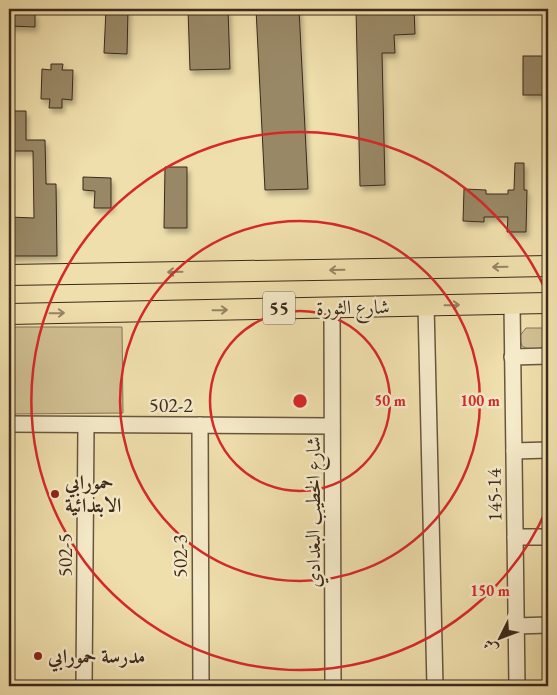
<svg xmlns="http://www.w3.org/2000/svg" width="557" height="695" viewBox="0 0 557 695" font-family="'EB Garamond',Amiri,serif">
<defs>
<filter id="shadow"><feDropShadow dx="2.5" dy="4.5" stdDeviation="2.5" flood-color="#0004"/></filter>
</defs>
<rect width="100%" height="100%" fill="#efdfac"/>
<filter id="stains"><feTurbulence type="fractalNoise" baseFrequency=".004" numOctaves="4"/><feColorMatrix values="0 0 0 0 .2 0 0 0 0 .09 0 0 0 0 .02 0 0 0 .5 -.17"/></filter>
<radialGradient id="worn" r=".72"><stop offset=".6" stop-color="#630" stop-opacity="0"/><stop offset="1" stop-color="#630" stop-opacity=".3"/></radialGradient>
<!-- green -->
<g fill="#d1c093" stroke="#867457">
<path d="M 9,327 L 122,327 L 123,413 L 9,414 Z"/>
<path d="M 526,328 L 548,328 L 548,348 L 528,349 L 522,346 L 519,337 Z"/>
</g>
<!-- building -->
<g fill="#986" stroke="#3c291b" filter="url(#shadow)">
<path d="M 106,9 L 128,9 L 127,54 L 104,53 Z"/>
<path d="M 188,9 L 228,9 L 230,69 L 190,70 Z"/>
<path d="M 256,9 L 299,9 L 308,189 L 265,190 Z"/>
<path d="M 356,9 L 414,9 L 415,34 L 394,35 L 395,53 L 382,53 L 385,185 L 360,186 Z"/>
<path d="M 9,12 L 35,13 L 35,27 L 9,26 Z"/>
<rect x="523" y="56" width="25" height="39"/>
<path d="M 51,64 L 63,64 L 62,70 L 73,70 L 72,100 L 62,99 L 62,108 L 49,108 L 50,99 L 41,99 L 42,69 L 51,70 Z"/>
<path d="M 9,111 L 26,111 L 26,140 L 45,140 L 46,184 L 56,184 L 57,256 L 9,256 L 9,217 L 34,218 L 33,151 L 9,151 Z"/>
<path d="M 515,163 L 524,163 L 524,190 L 527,190 L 526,232 L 507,232 L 508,217 L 484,217 L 484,222 L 463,221 L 464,189 L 486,190 L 486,194 L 508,194 L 508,190 L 514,190 Z"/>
<path d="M 165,167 L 187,167 L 187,228 L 164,228 Z"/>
<path d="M 83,177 L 111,178 L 111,208 L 94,208 L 95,191 L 83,190 Z"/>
</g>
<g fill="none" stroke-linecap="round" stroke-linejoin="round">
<!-- minor casing -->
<g stroke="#69563f" stroke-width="18">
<g id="minor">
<path d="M 512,304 L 517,686"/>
<path d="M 426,305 L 435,686"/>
<path d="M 332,307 L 333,686"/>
<path d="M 512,357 L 548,356"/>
<path d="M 9,424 L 332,426"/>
<path d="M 200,425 L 201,686"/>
<path d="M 514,451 L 548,450"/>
<path d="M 515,537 L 548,537"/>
<path d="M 516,626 L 548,625"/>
<path d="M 84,686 L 86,425"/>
</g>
</g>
<!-- major casing -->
<g stroke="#3c291b" stroke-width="22">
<g id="major">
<path d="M 9,275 L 548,266"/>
<path d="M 9,314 L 548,303"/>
</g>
</g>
<!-- minor -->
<use href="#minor" stroke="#f5eac9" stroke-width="15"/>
<!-- major -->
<use href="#major" stroke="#efdfac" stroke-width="20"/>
</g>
<!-- one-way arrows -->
<defs><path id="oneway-shaft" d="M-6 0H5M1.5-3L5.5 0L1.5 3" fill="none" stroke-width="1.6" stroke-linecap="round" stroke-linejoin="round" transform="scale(1.25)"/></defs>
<g stroke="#968464">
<use href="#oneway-shaft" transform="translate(500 267) rotate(179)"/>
<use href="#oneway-shaft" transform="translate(337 270) rotate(179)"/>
<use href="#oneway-shaft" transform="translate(175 272) rotate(179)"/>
<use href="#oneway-shaft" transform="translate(452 305) rotate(-1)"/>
<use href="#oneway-shaft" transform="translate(220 310) rotate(-1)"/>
<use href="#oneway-shaft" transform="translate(57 313) rotate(-1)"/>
</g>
<!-- distance rings -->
<g fill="none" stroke="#d62828" stroke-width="2.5">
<circle cx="300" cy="401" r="90"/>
<circle cx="300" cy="401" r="180"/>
<path d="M548 506A269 269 0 1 1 548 296"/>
</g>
<!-- markers -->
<g fill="#8f2418" stroke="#f5eac9" stroke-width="2">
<circle cx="55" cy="494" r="5"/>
<circle cx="38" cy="656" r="5"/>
</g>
<g text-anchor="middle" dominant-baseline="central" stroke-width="5" stroke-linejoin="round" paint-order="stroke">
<!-- shield labels -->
<rect fill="#f5eac9" stroke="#74634f" stroke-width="1" x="263" y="291.5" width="32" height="33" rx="4"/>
<g font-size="19" font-weight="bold" fill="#3c291b">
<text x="279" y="308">55</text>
</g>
<!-- street labels -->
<g font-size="20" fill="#3c291b" stroke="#f5eac9">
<text transform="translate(353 307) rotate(-1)">شارع الثورة</text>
<text x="171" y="405">502-2</text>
<text transform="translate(494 495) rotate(-91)">145-14</text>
<text transform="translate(313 512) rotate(-90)">شارع الخطيب البغدادي</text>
<text transform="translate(65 555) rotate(-90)">502-5</text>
<text transform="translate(180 556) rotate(-90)">502-3</text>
</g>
<!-- poi labels -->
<g font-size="20" font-weight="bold" fill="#3c291b" stroke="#f5eac9" text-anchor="start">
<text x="65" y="482">حمورابي<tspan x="65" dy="23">الابتدائية</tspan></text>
<text x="48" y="656">مدرسة حمورابي</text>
</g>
</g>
<circle cx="300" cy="401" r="8" fill="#d62828" stroke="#f5eac9" stroke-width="2.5"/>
<g font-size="15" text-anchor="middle" font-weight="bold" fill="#d62828" stroke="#f5eac9" stroke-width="5" stroke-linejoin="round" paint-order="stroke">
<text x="390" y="406">50 m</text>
<text x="480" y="406">100 m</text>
<text x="490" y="596">150 m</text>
</g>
<!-- margin -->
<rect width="557" height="695" fill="none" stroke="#efdfac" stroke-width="30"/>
<rect x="10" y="10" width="537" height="675" fill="none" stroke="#3c291b" stroke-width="2.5"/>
<rect x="15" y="15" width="527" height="665" fill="none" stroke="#3c291b"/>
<!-- north arrow -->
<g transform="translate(500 638) rotate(228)" stroke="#f5eac9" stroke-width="4" paint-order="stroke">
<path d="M0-4L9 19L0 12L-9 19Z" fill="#3c291b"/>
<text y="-8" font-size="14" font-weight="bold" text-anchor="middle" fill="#3c291b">ش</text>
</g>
<rect width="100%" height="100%" filter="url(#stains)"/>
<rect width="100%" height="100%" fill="url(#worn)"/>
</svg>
